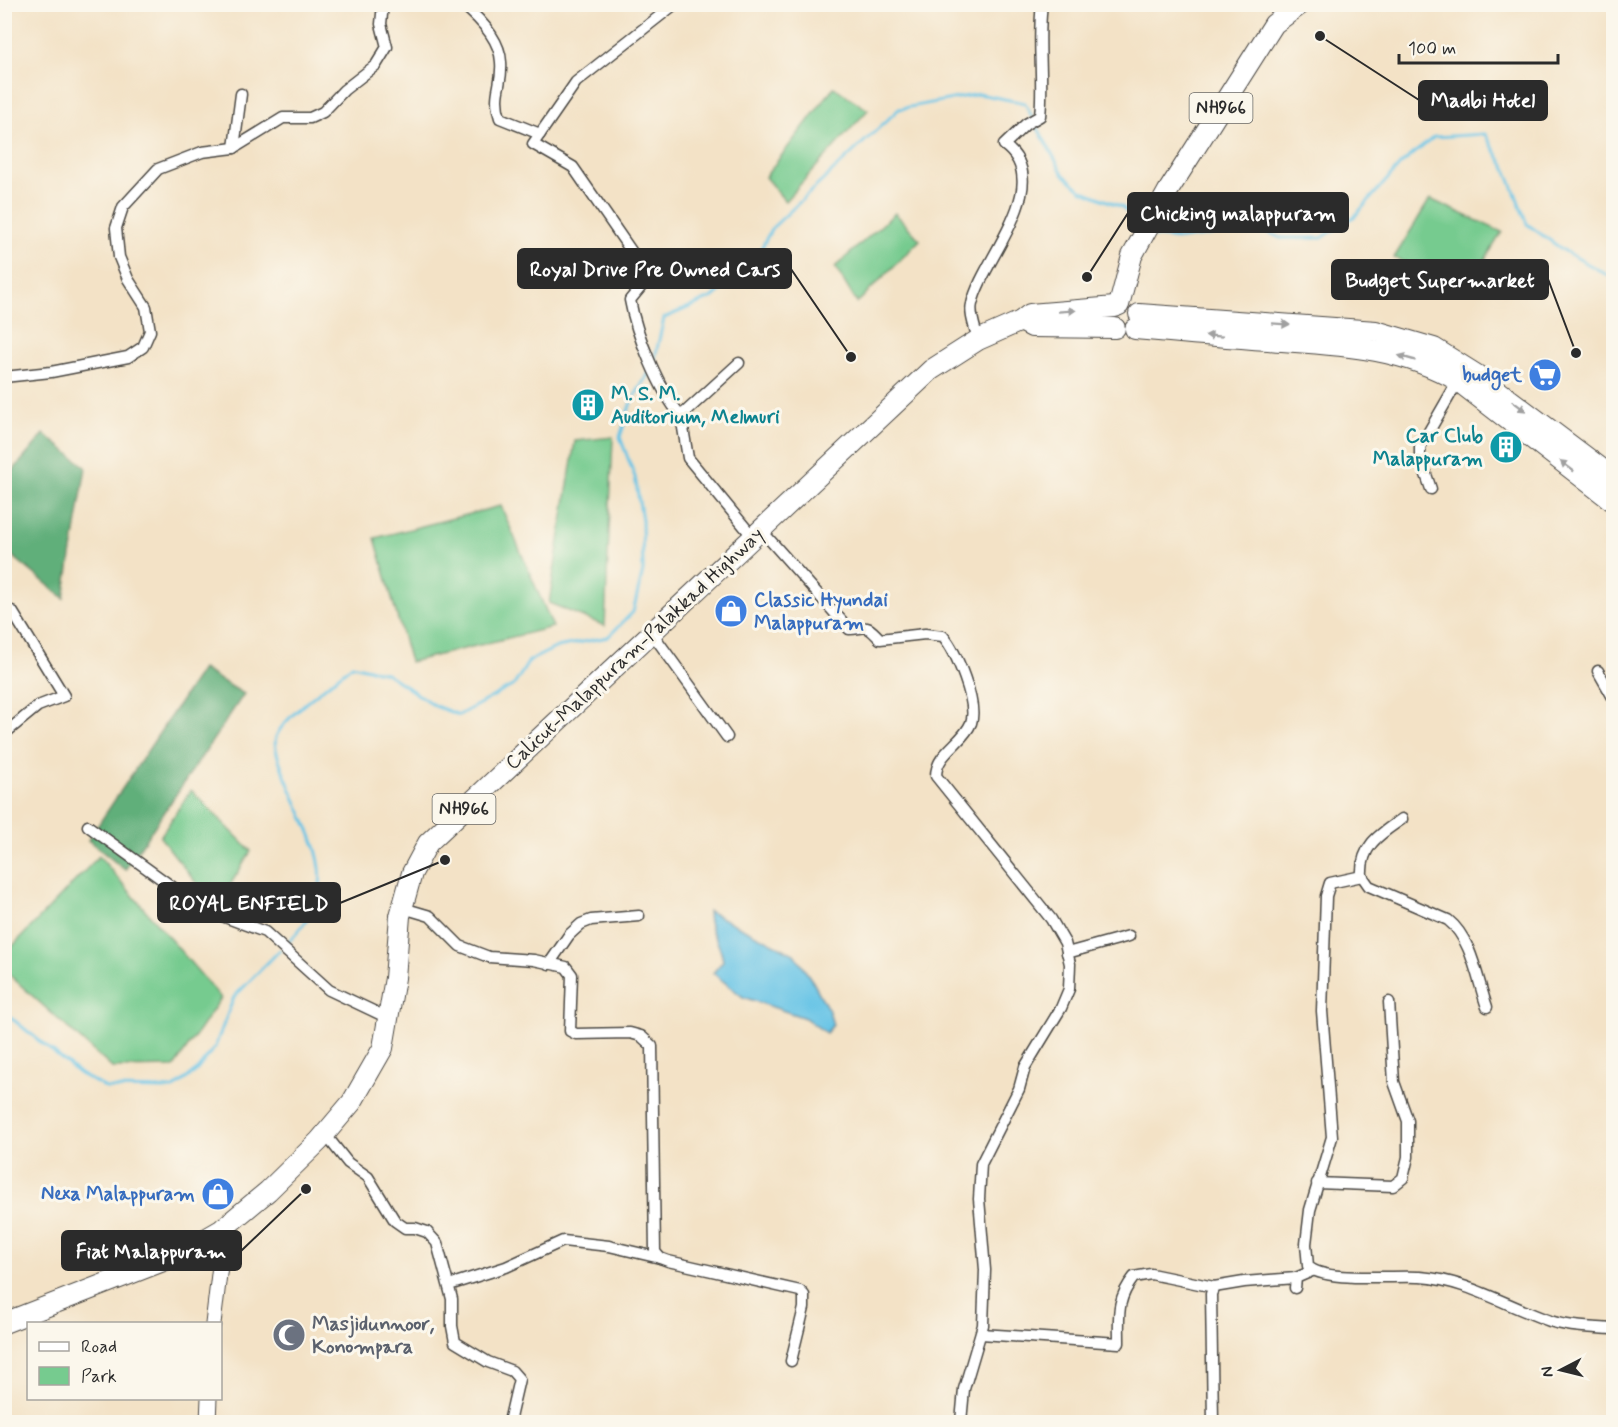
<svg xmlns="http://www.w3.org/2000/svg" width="1618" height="1427" viewBox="0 0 1618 1427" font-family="Mynerve,sans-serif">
<rect width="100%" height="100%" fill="#fbf7ec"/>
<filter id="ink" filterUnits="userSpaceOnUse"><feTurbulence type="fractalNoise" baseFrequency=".0167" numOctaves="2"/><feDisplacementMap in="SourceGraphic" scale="12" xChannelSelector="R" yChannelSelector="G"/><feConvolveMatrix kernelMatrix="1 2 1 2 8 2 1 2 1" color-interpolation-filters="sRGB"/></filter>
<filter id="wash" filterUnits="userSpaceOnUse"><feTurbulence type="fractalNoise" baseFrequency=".008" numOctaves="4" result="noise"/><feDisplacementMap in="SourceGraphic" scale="24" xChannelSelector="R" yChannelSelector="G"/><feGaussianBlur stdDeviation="1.35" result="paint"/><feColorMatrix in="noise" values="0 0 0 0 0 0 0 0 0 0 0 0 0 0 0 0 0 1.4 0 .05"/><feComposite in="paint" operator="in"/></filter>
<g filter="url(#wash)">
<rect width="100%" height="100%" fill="#f3e2c6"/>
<!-- green -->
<g fill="#76cb8f" stroke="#507b5d" stroke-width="1.5">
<path d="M 834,87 L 868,110 L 785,201 L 765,177 Z"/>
<path d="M 1430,199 L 1502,232 L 1468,287 L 1394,258 Z"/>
<path d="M 895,213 L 920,240 L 857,303 L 835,267 Z"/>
<path d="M 613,437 L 605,626 L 549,603 L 575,441 Z"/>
<path d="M 501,506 L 553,627 L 410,662 L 375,538 Z"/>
<path d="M 191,790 L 251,851 L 216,908 L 160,837 Z"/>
<path d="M 99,856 L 221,998 L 174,1067 L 112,1068 L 5,971 L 5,954 Z"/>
</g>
<!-- forest -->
<g fill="#60af7a" stroke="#466d52" stroke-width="1.5">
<path d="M 44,434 L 86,467 L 64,598 L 5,550 L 5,480 Z"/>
<path d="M 202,669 L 244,694 L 125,870 L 88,840 Z"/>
</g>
<!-- water -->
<path fill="#68c4e6" stroke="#4a7888" stroke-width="1.5" d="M 708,911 L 794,954 L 813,982 L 829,1011 L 833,1025 L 826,1033 L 805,1018 L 743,997 L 713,973 L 723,961 C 720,938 708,935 708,911 Z"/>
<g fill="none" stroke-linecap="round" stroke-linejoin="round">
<!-- stream -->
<g stroke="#68c4e6" stroke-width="3">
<path d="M 1035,123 L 1063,174 L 1081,190 L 1122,207 L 1141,225"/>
<path d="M 1153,236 L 1180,239 L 1260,228 L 1280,238 L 1322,238 L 1355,216 L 1400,165 L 1434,137 L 1485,134 L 1506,169 L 1527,224 L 1563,250 L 1611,277 L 1614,283"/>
<path d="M 654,362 L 664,318 L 713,297 L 755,260 L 772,228 L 899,109 L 979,94 L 1025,103 L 1032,117"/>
<path d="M 285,945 C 353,883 307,836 282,768 C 279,759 273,746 276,737 C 283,717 334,681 352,665 L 386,673 L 435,706 L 459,715 L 514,685 L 529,661 L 557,647 L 608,637 L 633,612 L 643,571 L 642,520 L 635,477 L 620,437 L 631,402 L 650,371"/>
<path d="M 4,1012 L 80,1074 L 106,1088 L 173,1089 L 196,1071 L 215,1047 L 234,997 L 280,950"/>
</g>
</g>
</g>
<g filter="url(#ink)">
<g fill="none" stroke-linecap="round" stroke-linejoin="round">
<!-- street casing -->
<g stroke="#494642" stroke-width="13">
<g id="street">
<path d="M 462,4 C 479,18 500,39 501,62 C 503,86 492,92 500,118 L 540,134"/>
<path d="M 675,4 L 576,82 L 533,144 L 573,167 L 645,271 L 644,283 L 630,300 C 636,334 659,390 681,416"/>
<path d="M 234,148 L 241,94"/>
<path d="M 978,340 C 976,330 969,314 972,304 C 982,259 1057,183 1004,145 L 1026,124 L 1040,116 C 1044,79 1037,42 1042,4"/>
<path d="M 739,363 L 681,416 L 688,458 L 753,537"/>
<path d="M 4,377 L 51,372 L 128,357 L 143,347 L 150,331 L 146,307 L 128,279 L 119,257 L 116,228 L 123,207 L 158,169 L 202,152 L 234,148 L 283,118 L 310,118 L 323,112 L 344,90 L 376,65 L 387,47 L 381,24 L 383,4"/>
<path d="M 1431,489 L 1420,457 L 1420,447 L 1458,381"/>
<path d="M 761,530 L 849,629 C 868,628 865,623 880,639 L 925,634 L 943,636 C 956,651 978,703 971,723 C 963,743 936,753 936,776 L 1051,919 L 1065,943 L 1070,964 L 1069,989 L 1061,1008 L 1025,1067 L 1019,1089 L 981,1164 L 979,1199 L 985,1270 L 983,1325 L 964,1389 L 961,1422"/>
<path d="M 652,633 L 727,737"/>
<path d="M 1598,671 L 1614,699"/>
<path d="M 4,734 L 38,706 L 64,696 L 12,611"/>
<path d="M 1402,819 C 1380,834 1360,846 1362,876 L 1330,883 L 1326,896 L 1322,1011 L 1332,1137 L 1310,1210 L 1306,1244 L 1308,1266 C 1323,1283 1396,1275 1420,1277 C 1466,1280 1507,1306 1550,1321 C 1569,1327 1593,1328 1614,1329"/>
<path d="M 88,826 L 203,909 L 265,932 L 329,990 L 388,1018"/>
<path d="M 1362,876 L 1369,886 L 1448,920 C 1472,939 1477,979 1487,1007"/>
<path d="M 403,908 L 430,916 L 460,946 L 489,957 L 534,960 L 566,967 L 572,975 L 570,1031 L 576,1034 L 630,1033 L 641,1036 L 652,1046 L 655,1252 L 660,1258 L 668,1261 L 800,1291 L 804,1295 L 804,1308 L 791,1361"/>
<path d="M 1067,953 L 1129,936"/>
<path d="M 549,964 L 569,935 L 581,924 L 591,920 L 639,916"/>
<path d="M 325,1134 L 348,1163 L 368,1177 L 395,1221 L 405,1228 L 415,1228 L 427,1232 L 437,1243 L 452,1299 L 452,1326 L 455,1342 L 488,1362 L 512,1371 L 519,1379 L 509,1422"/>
<path d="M 1317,1183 L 1393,1186 L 1403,1178 L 1408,1157 L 1408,1121 L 1394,1082 L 1389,1002"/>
<path d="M 449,1285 L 506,1267 L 563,1241 L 609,1246 L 660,1258"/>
<path d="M 1295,1288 L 1296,1278 L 1312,1271"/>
<path d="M 981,1334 L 1119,1343 C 1119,1315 1116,1300 1134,1277 L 1151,1274 L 1214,1287"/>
<path d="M 1213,1422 L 1211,1294 L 1214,1287 L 1244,1282 L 1296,1278"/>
</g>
</g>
<!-- secondary casing -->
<g stroke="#494642" stroke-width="17">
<g id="secondary">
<path d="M 213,1324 L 222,1249 L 213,1234"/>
<path d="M 208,1422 L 209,1398"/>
</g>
</g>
<!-- highway casing -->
<g stroke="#494642" stroke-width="22">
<g id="highway">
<path d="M 1119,305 L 1132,256 L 1168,191 L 1274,24 L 1301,4"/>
<path d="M 1139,314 L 1376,331 L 1434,348 L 1477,375 L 1614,478"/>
<path d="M 1021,321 L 1032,327 L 1115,328"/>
<path d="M 1135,329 C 1179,333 1224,337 1268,340 C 1334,345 1400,346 1458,381 L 1614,502"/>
<path d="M 4,1323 L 176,1256 L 221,1230 L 268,1191 L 319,1141 L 352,1102 L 383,1048 L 395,978 L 400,916 L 412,873 L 428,843 L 931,370 L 978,340 L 1021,321 L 1030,314 L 1115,307"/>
</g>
</g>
<!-- street -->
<use href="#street" stroke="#fff" stroke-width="10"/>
<!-- secondary -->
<use href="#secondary" stroke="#fff" stroke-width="15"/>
<!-- highway -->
<use href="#highway" stroke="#fff" stroke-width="20"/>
</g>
<!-- one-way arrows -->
<defs><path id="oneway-solid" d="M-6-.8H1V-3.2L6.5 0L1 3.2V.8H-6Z" transform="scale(1.5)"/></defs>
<g fill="#a0a0a0">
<use href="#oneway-solid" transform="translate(1067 311) rotate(-4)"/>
<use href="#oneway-solid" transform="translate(1281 324) rotate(4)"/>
<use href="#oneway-solid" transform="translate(1214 336) rotate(-176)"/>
<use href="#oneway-solid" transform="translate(1407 358) rotate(-164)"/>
<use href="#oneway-solid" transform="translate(1519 406) rotate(37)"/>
<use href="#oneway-solid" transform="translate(1567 466) rotate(-142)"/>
</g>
</g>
<!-- icons -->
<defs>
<g id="supermarket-disc" transform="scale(1.725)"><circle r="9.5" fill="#3f7fe0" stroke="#fbf7ec"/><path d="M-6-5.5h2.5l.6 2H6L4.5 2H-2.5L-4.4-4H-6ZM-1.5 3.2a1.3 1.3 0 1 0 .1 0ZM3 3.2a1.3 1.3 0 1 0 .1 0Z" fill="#fff"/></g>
<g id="building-disc" transform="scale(1.725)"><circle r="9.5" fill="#0f9aa8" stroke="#fbf7ec"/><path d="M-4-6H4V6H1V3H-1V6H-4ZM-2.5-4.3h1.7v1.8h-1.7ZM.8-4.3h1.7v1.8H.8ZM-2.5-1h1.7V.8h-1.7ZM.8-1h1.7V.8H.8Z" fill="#fff"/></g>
<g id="shop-disc" transform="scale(1.725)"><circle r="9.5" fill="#3f7fe0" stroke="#fbf7ec"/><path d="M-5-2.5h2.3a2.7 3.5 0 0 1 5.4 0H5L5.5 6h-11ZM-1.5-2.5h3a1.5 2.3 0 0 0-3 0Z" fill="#fff"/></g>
<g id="mosque-disc" transform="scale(1.725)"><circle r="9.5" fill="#6b7280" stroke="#fbf7ec"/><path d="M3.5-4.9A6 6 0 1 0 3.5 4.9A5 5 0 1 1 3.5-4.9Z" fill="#fff"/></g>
</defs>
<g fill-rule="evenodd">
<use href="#supermarket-disc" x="1545" y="375"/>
<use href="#building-disc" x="588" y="405"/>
<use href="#building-disc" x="1506" y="447"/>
<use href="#shop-disc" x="731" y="611"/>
<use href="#shop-disc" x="218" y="1194"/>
<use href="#mosque-disc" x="289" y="1335"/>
</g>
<g text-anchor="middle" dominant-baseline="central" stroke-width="6" stroke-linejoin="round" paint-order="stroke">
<!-- shield labels -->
<g fill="#fbf7ec" stroke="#696865" stroke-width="1.5">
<rect x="1189.5" y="93" width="63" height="30" rx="4.5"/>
<rect x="432.5" y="794" width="63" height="30" rx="4.5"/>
</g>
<g font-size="18" font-weight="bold" fill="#2b2b2b">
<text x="1221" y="108">NH966</text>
<text x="464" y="809">NH966</text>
</g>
<!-- shop labels -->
<g font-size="20" font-weight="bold" fill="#366cbe" stroke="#fbf7ec" text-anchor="end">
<text x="1522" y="375">budget</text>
<text x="754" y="600" text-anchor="start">Classic Hyundai<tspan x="754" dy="23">Malappuram</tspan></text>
<text x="195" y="1194">Nexa Malappuram</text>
</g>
<!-- culture labels -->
<g font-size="20" font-weight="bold" fill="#0d838f" stroke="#fbf7ec" text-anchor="start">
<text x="611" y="394">M. S. M.<tspan x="611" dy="23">Auditorium, Melmuri</tspan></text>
<text x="1483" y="436" text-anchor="end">Car Club<tspan x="1483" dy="23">Malappuram</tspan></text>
</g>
<!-- street labels -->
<g font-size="20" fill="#2b2b2b" stroke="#fbf7ec">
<text transform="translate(635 649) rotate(-43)">Calicut-Malappuram-Palakkad Highway</text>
</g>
<!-- worship labels -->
<g font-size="20" font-weight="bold" fill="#5b616d" stroke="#fbf7ec" text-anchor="start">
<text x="312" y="1324">Masjidunnoor,<tspan x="312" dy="23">Konompara</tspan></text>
</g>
</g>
<!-- callouts -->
<path fill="none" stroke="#2b2b2b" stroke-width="2" d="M1320 36L1419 100M1087 277L1128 213M851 357L791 269M1576 353L1548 279M445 860L340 903M306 1189L241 1251"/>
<g fill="#2b2b2b" stroke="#fbf7ec" stroke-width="2">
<circle cx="1320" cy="36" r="6"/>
<circle cx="1087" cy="277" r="6"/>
<circle cx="851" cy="357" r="6"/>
<circle cx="1576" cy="353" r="6"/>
<circle cx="445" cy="860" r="6"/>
<circle cx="306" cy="1189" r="6"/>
</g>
<g fill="#2b2b2b" stroke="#2b2b2b" stroke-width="2">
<rect x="1419" y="81" width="128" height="39" rx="6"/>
<rect x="1128" y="193" width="220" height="39" rx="6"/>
<rect x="518" y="249" width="273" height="39" rx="6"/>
<rect x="1332" y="260" width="216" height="39" rx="6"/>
<rect x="158" y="883" width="182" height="39" rx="6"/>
<rect x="62" y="1231" width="179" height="39" rx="6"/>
</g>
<g font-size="21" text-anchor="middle" font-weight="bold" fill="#fff">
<text x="1483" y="107">Madbi Hotel</text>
<text x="1238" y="220">Chicking malappuram</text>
<text x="655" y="276">Royal Drive Pre Owned Cars</text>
<text x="1440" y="287">Budget Supermarket</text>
<text x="249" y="910">ROYAL ENFIELD</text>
<text x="151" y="1258">Fiat Malappuram</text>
</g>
<!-- margin -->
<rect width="1618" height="1427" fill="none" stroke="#fbf7ec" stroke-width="24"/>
<!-- legend -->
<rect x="27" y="1322" width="195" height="78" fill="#fbf7ec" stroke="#a8a59f" stroke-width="1.5"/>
<rect x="39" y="1342" width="30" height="9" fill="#ffffff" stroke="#a8a59f" stroke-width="1.5"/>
<text x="81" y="1352" font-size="18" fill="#2b2b2b">Road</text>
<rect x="39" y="1367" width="30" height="18" fill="#76cb8f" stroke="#a8a59f" stroke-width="1.5"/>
<text x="81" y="1382" font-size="18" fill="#2b2b2b">Park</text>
<!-- north arrow -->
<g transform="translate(1561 1370) rotate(263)" stroke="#fbf7ec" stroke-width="4.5" paint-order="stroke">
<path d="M0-4.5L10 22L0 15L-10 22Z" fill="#2b2b2b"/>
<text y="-9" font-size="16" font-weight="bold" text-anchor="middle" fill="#2b2b2b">N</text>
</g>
<!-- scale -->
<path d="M1399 54v9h159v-9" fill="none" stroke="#2b2b2b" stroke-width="3"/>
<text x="1408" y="54" font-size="18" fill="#2b2b2b" stroke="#fbf7ec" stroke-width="4.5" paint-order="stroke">100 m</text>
</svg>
